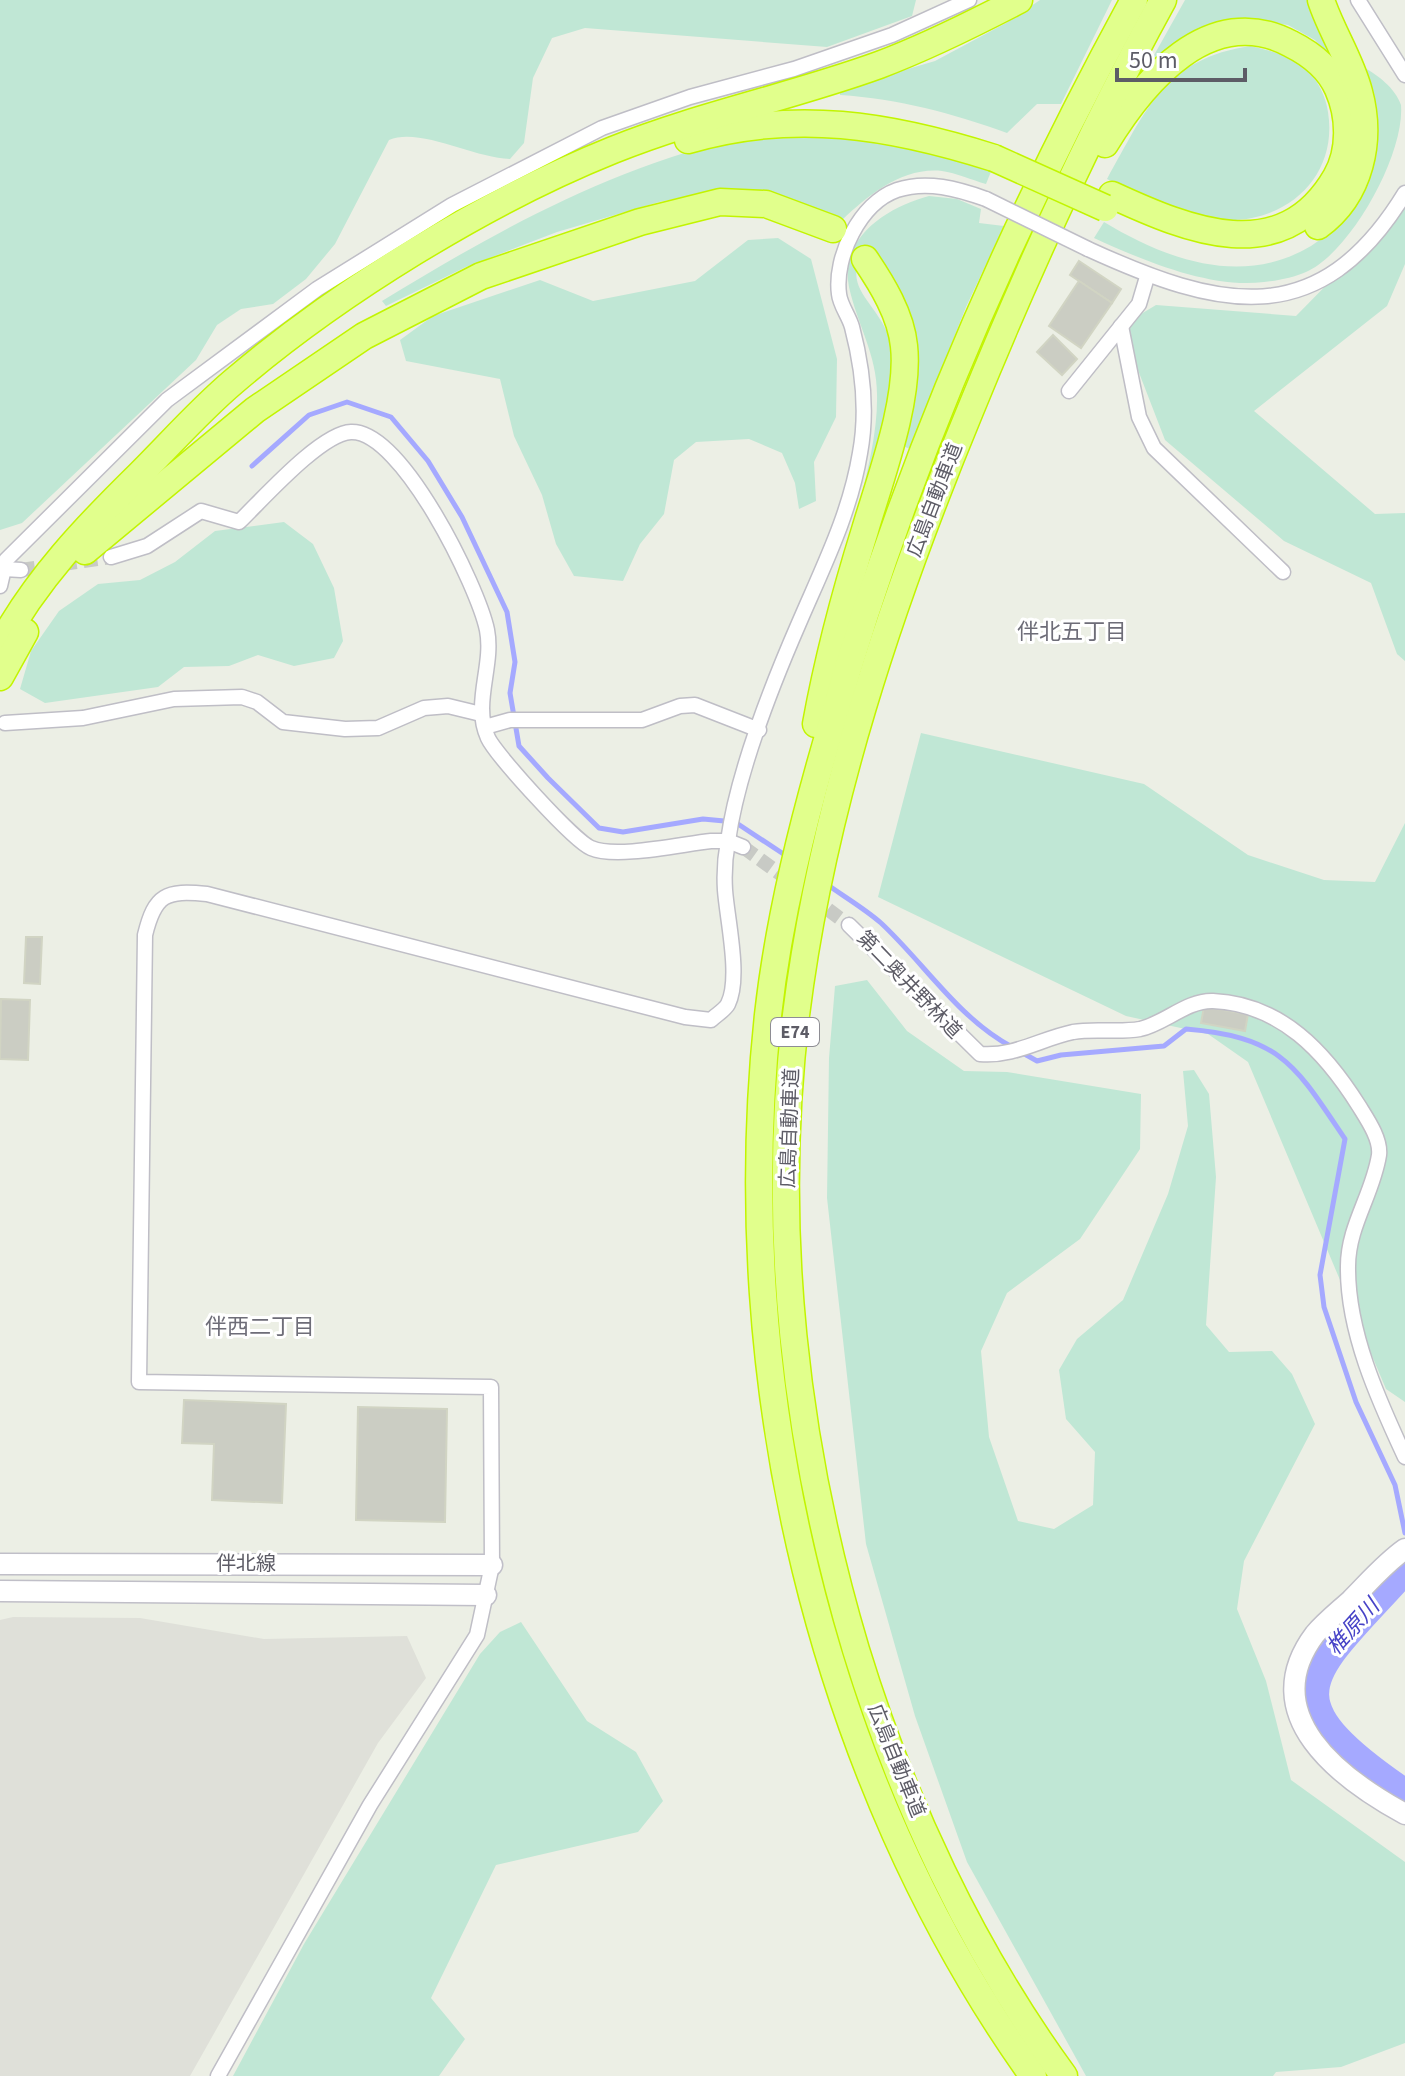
<svg xmlns="http://www.w3.org/2000/svg" width="1405" height="2076" viewBox="0 0 1405 2076" font-family="'Source Sans 3','Noto Sans JP',sans-serif">
<rect width="100%" height="100%" fill="#ecefe5"/>
<!-- industrial -->
<path fill="#dfe0d9" d="M 13,1617 L 140,1618 L 264,1639 L 407,1636 L 426,1678 L 378,1743 L 190,2076 L 0,2076 L 0,1620 Z"/>
<!-- green -->
<g fill="#c0e7d5">
<path d="M 0,0 L 916,0 L 912,16 L 827,47 L 585,28 L 552,38 L 533,78 L 524,143 L 510,159 C 473,158 420,127 389,140 L 335,244 L 306,279 L 273,304 L 241,309 L 217,325 L 196,360 L 22,523 L 0,530 Z"/>
<path d="M 1040,0 L 1112,0 L 1061,104 L 1037,104 L 1007,133 C 952,113 899,99 840,95 L 840,89 L 935,61 L 1006,23 Z"/>
<path d="M 1185,0 L 1312,0 L 1339,67 L 1315,40 L 1288,25 L 1244,18 L 1209,27 L 1144,73 Z"/>
<path d="M 1251,46 C 1271,51 1290,55 1306,69 C 1318,80 1326,97 1328,112 C 1338,174 1290,221 1228,220 C 1186,219 1144,197 1107,179 C 1146,110 1165,58 1251,46 Z"/>
<path d="M 1363,67 C 1378,75 1395,88 1401,105 C 1405,155 1350,253 1306,272 C 1295,277 1277,281 1264,282 C 1210,289 1142,260 1094,238 L 1104,222 C 1167,260 1242,287 1311,246 C 1323,238 1340,226 1348,214 C 1355,202 1361,90 1363,67 Z"/>
<path d="M 749,136 L 866,136 L 992,169 L 986,184 C 972,180 956,173 942,171 C 902,167 869,195 842,220 L 719,190 L 659,202 L 557,232 L 466,267 L 386,306 L 382,301 C 498,230 615,165 749,136 Z"/>
<path d="M 929,196 L 957,199 L 981,209 L 979,223 L 1004,226 L 966,307 L 910,449 L 903,446 L 906,307 L 890,273 L 870,245 C 834,286 879,301 890,341 C 904,394 876,454 860,503 C 868,468 878,430 877,394 C 877,355 857,324 849,287 C 839,237 888,207 929,196 Z"/>
<path d="M 1405,205 L 1405,264 L 1387,306 L 1254,411 L 1375,514 L 1405,513 L 1405,661 L 1397,654 L 1371,583 L 1284,541 L 1165,440 L 1121,326 L 1156,305 L 1296,316 Z"/>
<path d="M 778,238 L 811,259 L 837,359 L 836,417 L 814,462 L 816,501 L 799,509 L 795,483 L 782,453 L 749,439 L 696,442 L 674,460 L 664,514 L 640,544 L 623,581 L 574,576 L 556,544 L 542,495 L 514,436 L 500,379 L 406,361 L 400,340 L 433,316 L 540,280 L 593,301 L 695,281 L 748,240 Z"/>
<path d="M 284,522 L 313,544 L 334,588 L 343,641 L 334,658 L 294,666 L 258,655 L 229,666 L 184,667 L 158,687 L 45,703 L 20,689 L 31,651 L 59,611 L 98,584 L 140,580 L 175,562 L 215,531 Z"/>
<path d="M 921,733 L 1144,784 L 1248,855 L 1324,880 L 1375,882 L 1405,823 L 1405,1402 L 1386,1389 L 1248,1062 L 1208,1034 L 1126,1016 L 878,897 Z"/>
<path d="M 867,980 L 907,1031 L 964,1071 L 1007,1072 L 1141,1094 L 1140,1149 L 1080,1239 L 1007,1293 L 981,1351 L 989,1437 L 1018,1521 L 1054,1529 L 1093,1505 L 1095,1452 L 1066,1419 L 1059,1370 L 1077,1339 L 1123,1300 L 1168,1194 L 1188,1126 L 1183,1071 L 1194,1070 L 1209,1094 L 1216,1177 L 1206,1325 L 1229,1352 L 1272,1351 L 1292,1374 L 1315,1424 L 1244,1561 L 1237,1609 L 1266,1681 L 1291,1780 L 1405,1862 L 1405,2043 L 1341,2067 L 1276,2072 L 1273,2076 L 1086,2076 L 967,1862 L 915,1716 L 866,1544 L 827,1198 L 829,1058 L 835,986 Z"/>
<path d="M 521,1622 L 587,1721 L 636,1752 L 663,1801 L 638,1832 L 496,1865 L 431,1998 L 465,2039 L 439,2076 L 233,2076 L 304,1944 L 480,1654 L 500,1632 Z"/>
</g>
<g fill="none" stroke-linecap="round" stroke-linejoin="round">
<!-- stream -->
<g stroke="#a5a9ff" stroke-width="5">
<path d="M 252,466 L 309,415 L 347,402 L 391,417 L 428,461 L 462,517 L 507,612 L 515,662 L 510,693 L 519,746 L 548,778 L 599,828 L 623,832 L 703,819 L 735,822 L 788,857"/>
<path d="M 825,883 C 843,896 864,908 881,923 C 925,964 958,1018 1012,1047"/>
<path d="M 1021,1052 L 1037,1061 L 1061,1055 L 1164,1046 L 1186,1029 C 1282,1037 1295,1065 1345,1139 L 1320,1275 L 1324,1307 L 1356,1402 L 1395,1485 L 1405,1533"/>
</g>
<!-- river -->
<path stroke="#a5a9ff" stroke-width="30" d="M 1405,1569 C 1309,1676 1261,1696 1405,1794"/>
</g>
<!-- building -->
<g fill="#cbcdc3" stroke="#d1d4c3" stroke-width="2">
<path d="M 1079,261 L 1121,289 L 1112,303 L 1070,275 Z"/>
<path d="M 1079,281 L 1112,303 L 1081,348 L 1049,326 Z"/>
<path d="M 1053,335 L 1077,359 L 1062,375 L 1037,352 Z"/>
<path d="M 26,937 L 42,937 L 40,984 L 24,983 Z"/>
<path d="M 1,999 L 30,1000 L 28,1060 L 0,1059 Z"/>
<path d="M 1204,1007 L 1248,1014 L 1245,1031 L 1201,1023 Z"/>
<path d="M 184,1400 L 286,1404 L 282,1503 L 212,1500 L 214,1444 L 182,1443 Z"/>
<path d="M 358,1407 L 447,1409 L 445,1522 L 356,1520 Z"/>
</g>
<g fill="none" stroke-linecap="round" stroke-linejoin="round">
<!-- street-tunnel -->
<g stroke="#c8cac5" stroke-width="14" stroke-dasharray="14 7" stroke-linecap="butt">
<path d="M 21,570 L 111,557"/>
<path d="M 743,847 L 794,884"/>
<path d="M 811,897 L 849,925"/>
</g>
<!-- street casing -->
<g stroke="#bfbec6" stroke-width="17">
<g id="street">
<path d="M 1358,0 L 1405,75"/>
<path d="M 1088,249 C 1219,309 1319,334 1405,193"/>
<path d="M 1121,326 L 1139,417 L 1154,448 L 1283,572"/>
<path d="M 1069,391 L 1139,304 L 1147,277"/>
<path d="M 111,557 L 147,546 L 201,511 L 239,522 C 262,500 321,433 351,432 C 402,430 478,587 487,630 C 494,666 472,703 488,738 C 496,755 574,841 591,848 C 616,859 682,844 711,841 L 728,841 L 743,847"/>
<path d="M 4,569 L 21,570"/>
<path d="M 0,586 L 6,560 L 167,400 L 317,289 L 452,205 L 602,128 L 690,97 L 794,69 L 892,35 L 969,0"/>
<path d="M 5,723 L 83,718 L 174,699 L 242,697 L 257,702 L 283,722 L 345,729 L 378,728 L 424,708 L 448,706 L 481,714"/>
<path d="M 485,727 L 510,720 L 642,720 L 680,706 L 695,705 L 759,730"/>
<path d="M 849,925 L 980,1054 C 1014,1057 1040,1039 1073,1032 C 1095,1028 1118,1033 1140,1029 C 1164,1024 1187,1000 1213,1001 C 1281,1004 1325,1052 1359,1106 C 1367,1119 1381,1139 1379,1155 C 1373,1194 1348,1226 1348,1266 C 1347,1331 1378,1399 1405,1457"/>
<path d="M 218,2076 L 370,1805 L 477,1635 L 492,1565 L 491,1387 L 139,1382 L 145,935 C 155,894 166,890 207,894 L 685,1017 L 711,1020 C 716,1015 725,1010 728,1004 C 741,978 727,919 725,890 C 724,874 725,857 728,841 C 737,775 772,685 799,623 C 823,567 850,514 860,453 C 868,410 863,369 852,327 C 849,316 840,305 839,294 C 834,257 860,203 897,190 C 927,180 958,189 986,199"/>
</g>
</g>
<!-- secondary casing -->
<g stroke="#c0bfc8" stroke-width="23">
<g id="secondary">
<path d="M 1405,1549 C 1385,1563 1368,1583 1351,1600 C 1339,1611 1325,1622 1315,1634 C 1254,1715 1341,1779 1405,1814"/>
<path d="M 0,1564 L 492,1565"/>
<path d="M 0,1591 L 486,1595"/>
</g>
</g>
<!-- highway casing -->
<g stroke="#c2f400" stroke-width="29">
<g id="highway">
<path d="M 688,140 C 794,109 890,125 994,158"/>
<path d="M 1105,144 C 1142,83 1210,0 1291,44 C 1311,54 1329,68 1338,89 C 1350,116 1351,151 1336,177 C 1282,270 1188,230 1112,195"/>
<path d="M 1318,226 C 1361,195 1372,140 1359,92 C 1351,60 1331,31 1321,0"/>
<path d="M 85,551 L 255,410 L 364,336 L 481,276 L 640,222 L 720,202 L 766,204 L 833,229"/>
<path d="M 0,646 C 36,579 87,526 140,474 C 171,443 200,410 233,382 C 337,293 486,201 613,150 C 700,115 791,97 879,65 C 927,47 973,24 1019,0"/>
<path d="M 0,677 L 25,632"/>
<path d="M 816,724 C 828,658 845,594 865,530 C 880,479 910,400 904,346 C 901,315 882,284 865,259"/>
<path d="M 1033,2076 C 819,1776 729,1379 768,1015 C 779,916 804,818 832,723 C 903,472 1009,229 1134,0"/>
<path d="M 1064,2076 C 971,1949 902,1800 856,1650 C 795,1446 770,1228 796,1015 C 822,807 890,604 970,411 C 1027,271 1090,133 1163,0"/>
</g>
</g>
<!-- street -->
<use href="#street" stroke="#fff" stroke-width="14"/>
<!-- secondary -->
<use href="#secondary" stroke="#fff" stroke-width="20"/>
<!-- highway -->
<use href="#highway" stroke="#e1ff8c" stroke-width="26"/>
<!-- street-bridge casing -->
<g stroke="#bfbec6" stroke-width="17" stroke-linecap="butt">
<path id="street-bridge" d="M 986,199 L 1088,249"/>
</g>
<!-- highway-bridge casing -->
<g stroke="#c2f400" stroke-width="29" stroke-linecap="butt">
<path id="highway-bridge" d="M 994,158 L 1105,208"/>
</g>
<!-- street-bridge -->
<use href="#street-bridge" stroke="#fff" stroke-width="14"/>
<!-- highway-bridge -->
<use href="#highway-bridge" stroke="#e1ff8c" stroke-width="26"/>
</g>
<g text-anchor="middle" dominant-baseline="central" stroke-width="6" stroke-linejoin="round" paint-order="stroke">
<!-- shield labels -->
<rect fill="#fff" stroke="#8e8d94" stroke-width="2" x="771" y="1018" width="48" height="28" rx="6"/>
<g font-size="18" font-weight="bold" fill="#5d5c66">
<text x="795" y="1032">E74</text>
</g>
<!-- street labels -->
<g font-size="20" fill="#5d5c66" stroke="#fff">
<text transform="translate(935 500) rotate(-69)">広島自動車道</text>
<text transform="translate(909 985) rotate(46)">第二奥井野林道</text>
<text transform="translate(790 1128) rotate(-88)">広島自動車道</text>
<text x="246" y="1564">伴北線</text>
<text transform="translate(896 1761) rotate(68)">広島自動車道</text>
</g>
<!-- neighbourhood labels -->
<g font-size="22" fill="#6e6d78" stroke="#fff">
<text x="1072" y="632">伴北五丁目</text>
<text x="260" y="1327">伴西二丁目</text>
</g>
<!-- water labels -->
<g font-size="22" font-style="italic" fill="#4743c7" stroke="#fff">
<text transform="translate(1353 1627) rotate(-48)">椎原川</text>
</g>
</g>
<!-- scale -->
<path d="M1117 68v12h128v-12" fill="none" stroke="#5d5c66" stroke-width="4"/>
<text x="1129" y="68" font-size="24" fill="#5d5c66" stroke="#ffffff" stroke-width="6" paint-order="stroke">50 m</text>
</svg>
